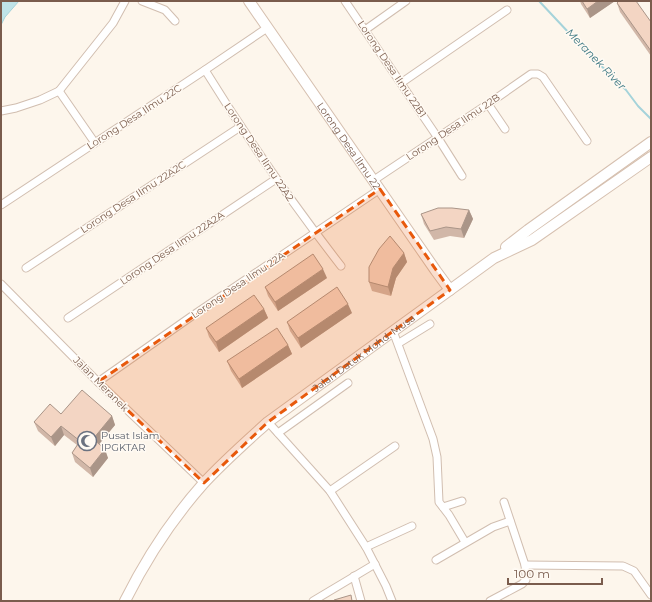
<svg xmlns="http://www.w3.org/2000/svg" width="652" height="602" viewBox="0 0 652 602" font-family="Montserrat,sans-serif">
<rect width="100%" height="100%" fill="#fdf6ec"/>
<!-- water -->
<path fill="#bfe3e8" stroke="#a5d3da" d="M 1,1 L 19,1 L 5,17 L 1,25 Z"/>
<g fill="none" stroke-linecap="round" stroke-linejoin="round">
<!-- stream -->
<path stroke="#a5d3da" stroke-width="2" d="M 539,1 L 585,50 L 626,90 L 638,106 L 651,119"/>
<!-- street casing -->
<g stroke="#d1beb0" stroke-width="9">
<g id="street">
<path d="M 142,1 L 165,10 L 175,21"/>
<path d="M 345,1 L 438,138 L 462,176"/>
<path d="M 365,30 L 406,1"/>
<path d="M 205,70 C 247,138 292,203 341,266"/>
<path d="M 401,83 L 507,10"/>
<path d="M 59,91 L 95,143"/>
<path d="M 488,104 L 505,129"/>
<path d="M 1,111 L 16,108 L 40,100 L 59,91 L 113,23 L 125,1"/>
<path d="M 374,180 L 488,104 L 531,74 L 538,74 L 543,77 L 587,141"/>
<path d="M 1,205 L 205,70 L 267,28"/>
<path d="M 26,268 L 240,127"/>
<path d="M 1,284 L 98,382 L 204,483"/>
<path d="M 68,318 L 276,179"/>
<path d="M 393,331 L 433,439 L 437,457 L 439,502 L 449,515 L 465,542"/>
<path d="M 399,343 L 430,324"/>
<path d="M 98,382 L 192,316 L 380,189"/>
<path d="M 268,422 L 330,491 L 366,547 L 386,586 L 392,601"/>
<path d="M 278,433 L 348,383"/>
<path d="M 330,491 L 395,446"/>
<path d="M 443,507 L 462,501"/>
<path d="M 366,547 L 412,526"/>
<path d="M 436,560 L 493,527 L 510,521"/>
<path d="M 525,565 L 623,566 L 634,571 L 651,595"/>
<path d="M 354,576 L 361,601"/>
<path d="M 313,601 L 375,564"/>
<path d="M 490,601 L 522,584 L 526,580 L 526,576 L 525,565 L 504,502"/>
</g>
</g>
<!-- secondary casing -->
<g stroke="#d6c0b0" stroke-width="12">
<g id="secondary">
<path id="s1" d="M 249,1 L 436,271 L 450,290"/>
<path d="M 506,247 L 528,230 L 651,142"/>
<path id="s2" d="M 125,601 C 146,559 172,519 203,484 C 223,462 246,442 268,422 L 494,258 L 532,240 L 651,157"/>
</g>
</g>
<!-- street -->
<use href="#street" stroke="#fff" stroke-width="7"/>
<!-- secondary -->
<use href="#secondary" stroke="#fff" stroke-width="10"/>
</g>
<!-- wall -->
<g fill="#d1b7a8">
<path d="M 580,1 L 615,1 L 590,18 L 581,4 Z"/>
<path d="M 617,3 L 651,22 L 651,56 L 620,12 Z"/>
<path d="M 469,210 L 473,219 L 464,238 L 450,236 L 434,240 L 424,224 L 421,214 Z"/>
<path d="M 404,253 L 407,262 L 396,278 L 391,296 L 372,291 L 369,282 Z"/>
<path d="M 327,278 L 278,311 L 268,296 L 265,287 Z"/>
<path d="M 264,309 L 268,318 L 219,352 L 209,337 L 206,328 Z"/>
<path d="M 352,313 L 301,348 L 290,331 L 287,322 Z"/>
<path d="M 288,345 L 292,354 L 242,388 L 231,371 L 227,361 Z"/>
<path d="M 61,414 L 112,416 L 115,425 L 99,444 L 108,458 L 93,477 L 75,462 L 72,453 L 77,445 L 64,435 L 55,446 L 38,431 L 34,422 Z"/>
</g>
<!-- shaded-wall -->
<g fill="#aa9588">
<path d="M 598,1 L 615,1 L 590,18 L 587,9 Z"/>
<path d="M 469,210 L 473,219 L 464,238 L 461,229 Z"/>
<path d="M 404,253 L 407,262 L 396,278 L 391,296 L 388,287 L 393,268 Z"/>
<path d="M 323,269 L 327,278 L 278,311 L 275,302 Z"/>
<path d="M 348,304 L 352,313 L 301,348 L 298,338 Z"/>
<path d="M 264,309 L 268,318 L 219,352 L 216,342 Z"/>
<path d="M 288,345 L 292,354 L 242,388 L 239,379 Z"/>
<path d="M 112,416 L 115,425 L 96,448 L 93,439 Z"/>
<path d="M 61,426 L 64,435 L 55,446 L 51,437 Z"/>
<path d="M 105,449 L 108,458 L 93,477 L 90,468 Z"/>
</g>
<!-- building -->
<g fill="#f3d5c3" stroke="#aa9588">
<path d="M 582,1 L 598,1 L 587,9 Z"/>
<path d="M 619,1 L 636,1 L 651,22 L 651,51 L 617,3 Z"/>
<path d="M 438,208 L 452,208 L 469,210 L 461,229 L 446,227 L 430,231 L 421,214 Z"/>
<path d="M 390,236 L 404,253 L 393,268 L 388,287 L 369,282 L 369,267 L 379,249 Z"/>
<path d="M 313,254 L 323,269 L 275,302 L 265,287 Z"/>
<path d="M 337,287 L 348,304 L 298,338 L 287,322 Z"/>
<path d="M 254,295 L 264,309 L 216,342 L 206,328 Z"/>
<path d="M 277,328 L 288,345 L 239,379 L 227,361 Z"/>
<path d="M 82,390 L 112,416 L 93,439 L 105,449 L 90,468 L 72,453 L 80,441 L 61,426 L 51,437 L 34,422 L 50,404 L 61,414 Z"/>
<path d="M 351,595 L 352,601 L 334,601 L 334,600 Z"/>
</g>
<!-- marked area -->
<path fill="#e8590c" fill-opacity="0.2" stroke="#e8590c" stroke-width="3" stroke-dasharray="8 5" stroke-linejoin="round" d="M 380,189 L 450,290 L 268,422 L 204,483 L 98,382 Z"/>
<!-- icons -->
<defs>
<g id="mosque-ring" transform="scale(1)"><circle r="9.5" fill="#fffaf3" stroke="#6b7280" stroke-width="1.5"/><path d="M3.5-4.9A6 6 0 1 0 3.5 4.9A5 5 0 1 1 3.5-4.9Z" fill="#6b7280"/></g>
</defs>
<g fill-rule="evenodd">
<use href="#mosque-ring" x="87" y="441"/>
</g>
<g text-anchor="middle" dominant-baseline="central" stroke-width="3" stroke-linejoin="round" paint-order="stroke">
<!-- street labels -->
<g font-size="10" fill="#7a5c4d" stroke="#fffaf3">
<text transform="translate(392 69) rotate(56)">Lorong Desa Ilmu 22B1</text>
<text transform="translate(134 117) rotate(-33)">Lorong Desa Ilmu 22C</text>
<text transform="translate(453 127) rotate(-34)">Lorong Desa Ilmu 22B</text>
<text stroke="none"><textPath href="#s1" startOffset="176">Lorong Desa Ilmu 22</textPath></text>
<text transform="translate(259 152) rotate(56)">Lorong Desa Ilmu 22A2</text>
<text transform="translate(133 197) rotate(-33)">Lorong Desa Ilmu 22A2C</text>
<text transform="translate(172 248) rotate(-34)">Lorong Desa Ilmu 22A2A</text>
<text transform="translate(238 285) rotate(-34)">Lorong Desa Ilmu 22A</text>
<text stroke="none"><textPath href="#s2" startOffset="349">Jalan Datuk Mohd. Musa</textPath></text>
<text transform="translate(101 384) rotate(45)">Jalan Meranek</text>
</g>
<!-- worship labels -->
<g font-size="10" fill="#5b616d" stroke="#fffaf3" text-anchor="start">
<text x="101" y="435">Pusat Islam<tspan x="101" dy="12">IPGKTAR</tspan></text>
</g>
<!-- water labels -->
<g font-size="11" font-style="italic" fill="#437c86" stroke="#fffaf3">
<text transform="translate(596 59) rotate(46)">Meranek River</text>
</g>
</g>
<!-- border -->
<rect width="652" height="602" fill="none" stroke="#7a5c4d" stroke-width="4"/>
<!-- scale -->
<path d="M508 578v6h94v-6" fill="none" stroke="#7a5c4d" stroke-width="2"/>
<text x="514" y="578" font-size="12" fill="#7a5c4d" stroke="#fffaf3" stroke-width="3" paint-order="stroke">100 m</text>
</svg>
